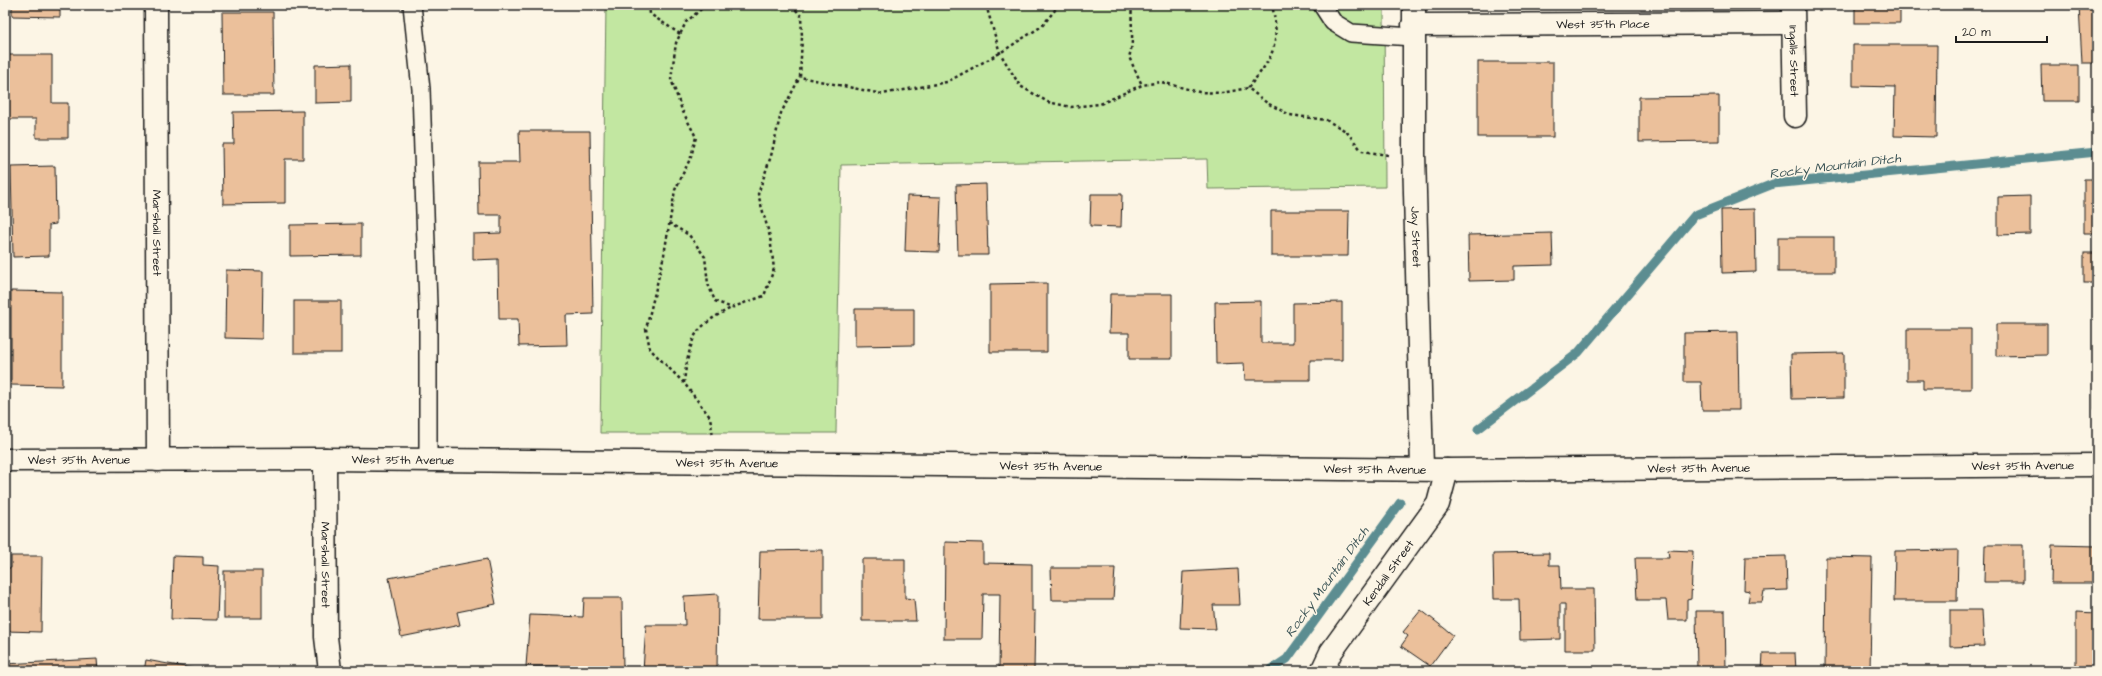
<svg xmlns="http://www.w3.org/2000/svg" width="2102" height="676" viewBox="0 0 2102 676" font-family="'Architects Daughter',sans-serif">
<rect width="100%" height="100%" fill="#fcf5e5"/>
<filter id="ink" filterUnits="userSpaceOnUse"><feTurbulence type="fractalNoise" baseFrequency=".025" numOctaves="2"/><feDisplacementMap in="SourceGraphic" scale="8" xChannelSelector="R" yChannelSelector="G"/><feConvolveMatrix kernelMatrix="1 2 1 2 8 2 1 2 1" color-interpolation-filters="sRGB"/></filter>
<g filter="url(#ink)">
<!-- green -->
<path fill="#c2e7a1" stroke="#6f825e" d="M 606,5 L 1384,5 L 1385,187 L 1208,189 L 1207,159 L 841,165 L 836,433 L 600,433 Z"/>
<g fill="none" stroke-linecap="round" stroke-linejoin="round">
<!-- stream -->
<g stroke="#5c8d91" stroke-width="9">
<path d="M 1478,429 L 1578,353 L 1695,215 L 1773,184 L 2097,152"/>
<path d="M 1269,671 L 1287,659 L 1400,503"/>
</g>
</g>
<!-- building -->
<g fill="#ebc09b" stroke="#1c1c1c">
<path d="M 12,5 L 60,5 L 60,17 L 12,16 Z"/>
<rect x="1855" y="5" width="45" height="18"/>
<path d="M 2079,5 L 2097,5 L 2097,63 L 2082,63 Z"/>
<path d="M 222,12 L 273,12 L 274,95 L 223,95 Z"/>
<path d="M 1853,45 L 1937,45 L 1936,137 L 1894,136 L 1895,87 L 1853,86 Z"/>
<path d="M 8,55 L 52,55 L 52,103 L 68,103 L 68,138 L 36,138 L 36,119 L 8,119 Z"/>
<rect x="1478" y="62" width="75" height="75"/>
<path d="M 351,64 L 351,102 L 315,103 L 315,65 Z"/>
<path d="M 2041,65 L 2079,65 L 2079,101 L 2042,101 Z"/>
<path d="M 1719,96 L 1719,141 L 1639,142 L 1639,97 Z"/>
<path d="M 303,111 L 303,159 L 285,159 L 285,203 L 223,204 L 222,144 L 234,144 L 233,112 Z"/>
<path d="M 519,131 L 590,131 L 593,314 L 566,315 L 567,345 L 519,346 L 518,319 L 499,319 L 498,259 L 473,260 L 473,234 L 501,233 L 501,215 L 479,215 L 478,162 L 520,162 Z"/>
<path d="M 2097,164 L 2097,233 L 2084,233 L 2084,179 L 2097,179 Z"/>
<path d="M 55,166 L 56,224 L 49,225 L 49,256 L 13,257 L 11,167 Z"/>
<path d="M 986,184 L 988,255 L 958,255 L 956,185 Z"/>
<path d="M 1091,194 L 1122,194 L 1121,227 L 1090,226 Z"/>
<path d="M 907,196 L 941,197 L 939,252 L 905,251 Z"/>
<path d="M 2030,196 L 2030,234 L 1998,235 L 1998,197 Z"/>
<path d="M 1755,209 L 1756,272 L 1722,273 L 1721,210 Z"/>
<path d="M 1271,211 L 1349,211 L 1348,256 L 1271,256 Z"/>
<path d="M 361,224 L 361,255 L 290,256 L 290,225 Z"/>
<path d="M 1552,233 L 1553,265 L 1514,266 L 1514,280 L 1469,281 L 1468,235 Z"/>
<rect x="1778" y="237" width="56" height="35"/>
<rect x="2084" y="253" width="13" height="30"/>
<path d="M 226,270 L 263,271 L 262,339 L 225,338 Z"/>
<path d="M 1047,283 L 1047,352 L 990,352 L 990,284 Z"/>
<path d="M 11,291 L 62,292 L 62,386 L 11,385 Z"/>
<path d="M 1110,294 L 1172,294 L 1172,359 L 1129,359 L 1129,333 L 1109,333 Z"/>
<rect x="294" y="301" width="47" height="52"/>
<path d="M 1261,301 L 1261,343 L 1293,343 L 1293,303 L 1342,302 L 1342,360 L 1310,360 L 1310,380 L 1245,380 L 1244,363 L 1216,364 L 1215,302 Z"/>
<path d="M 855,309 L 914,309 L 914,345 L 855,346 Z"/>
<path d="M 1996,324 L 2047,324 L 2047,355 L 1996,356 Z"/>
<path d="M 1907,329 L 1971,329 L 1971,389 L 1923,389 L 1923,380 L 1907,380 Z"/>
<path d="M 1738,332 L 1739,410 L 1702,410 L 1701,382 L 1684,382 L 1684,333 Z"/>
<path d="M 1844,353 L 1844,398 L 1792,399 L 1791,354 Z"/>
<rect x="2095" y="372" width="2" height="37"/>
<path d="M 945,542 L 983,543 L 983,563 L 1032,564 L 1032,611 L 1035,611 L 1034,671 L 999,671 L 1000,594 L 983,594 L 982,639 L 944,639 Z"/>
<path d="M 1985,545 L 2023,545 L 2023,582 L 1984,582 Z"/>
<path d="M 2052,545 L 2097,546 L 2097,583 L 2051,583 Z"/>
<path d="M 823,550 L 823,619 L 758,619 L 760,551 Z"/>
<path d="M 1668,550 L 1693,551 L 1691,599 L 1687,600 L 1687,620 L 1668,620 L 1666,600 L 1637,600 L 1635,558 L 1669,558 Z"/>
<path d="M 1958,550 L 1957,601 L 1894,601 L 1895,551 Z"/>
<path d="M 1549,553 L 1549,565 L 1560,565 L 1561,589 L 1594,589 L 1595,650 L 1565,650 L 1565,604 L 1560,604 L 1560,639 L 1520,640 L 1519,599 L 1494,599 L 1493,554 Z"/>
<path d="M 11,556 L 42,556 L 41,632 L 5,631 L 5,568 L 11,568 Z"/>
<path d="M 173,556 L 203,557 L 203,565 L 219,566 L 217,620 L 171,619 Z"/>
<path d="M 1786,556 L 1787,590 L 1764,591 L 1762,602 L 1748,602 L 1750,591 L 1744,590 L 1745,557 Z"/>
<path d="M 1826,557 L 1872,558 L 1870,671 L 1825,671 Z"/>
<path d="M 487,559 L 496,604 L 457,612 L 460,625 L 401,637 L 389,578 Z"/>
<path d="M 862,559 L 905,559 L 905,598 L 914,599 L 916,621 L 862,621 Z"/>
<path d="M 1051,568 L 1115,568 L 1113,600 L 1052,600 Z"/>
<path d="M 1238,569 L 1240,605 L 1213,605 L 1216,629 L 1180,628 L 1183,572 Z"/>
<rect x="224" y="571" width="38" height="47"/>
<path d="M 718,594 L 717,671 L 643,671 L 646,625 L 685,625 L 684,596 Z"/>
<path d="M 584,598 L 622,598 L 623,671 L 591,671 L 591,666 L 526,666 L 530,615 L 583,617 Z"/>
<path d="M 1421,610 L 1453,635 L 1430,666 L 1401,646 L 1408,636 L 1403,632 Z"/>
<path d="M 1950,610 L 1982,610 L 1984,646 L 1950,647 Z"/>
<path d="M 1696,611 L 1725,611 L 1726,671 L 1697,671 Z"/>
<path d="M 2076,612 L 2097,613 L 2097,671 L 2076,671 Z"/>
<path d="M 1763,653 L 1795,653 L 1796,671 L 1762,671 Z"/>
<path d="M 97,659 L 98,671 L 5,671 L 5,664 Z"/>
<path d="M 146,660 L 207,671 L 144,671 Z"/>
</g>
<g fill="none" stroke-linecap="round" stroke-linejoin="round">
<!-- service casing -->
<g stroke="#1c1c1c" stroke-width="20">
<g id="service">
<path d="M 412,5 L 421,89 L 428,306 L 428,460"/>
<path d="M 1322,5 L 1333,22 L 1351,33 L 1413,37"/>
</g>
</g>
<!-- minor casing -->
<g stroke="#1c1c1c" stroke-width="25">
<g id="minor">
<path id="s1" d="M 156,5 L 158,460"/>
<path id="s2" d="M 1414,5 L 1414,153 L 1422,468"/>
<path id="s3" d="M 1793,5 L 1795,116"/>
<path id="s4" d="M 1413,25 L 1793,23"/>
<path id="s5" d="M 325,459 L 326,637 L 330,671"/>
<path id="s6" d="M 1322,671 L 1331,652 L 1438,504 L 1447,470"/>
</g>
</g>
<!-- tertiary casing -->
<g stroke="#1c1c1c" stroke-width="25">
<g id="tertiary">
<path id="s7" d="M 5,460 L 325,459 L 1447,470 L 2097,465"/>
</g>
</g>
<!-- path -->
<g stroke="#1c1c1c" stroke-width="2.5" stroke-dasharray="3 3" stroke-linecap="butt">
<path d="M 649,5 L 650,14 L 680,34"/>
<path d="M 706,5 L 686,22 L 676,43 L 671,79 L 682,110 L 696,137 L 691,157 L 675,190 L 664,255 L 646,329 L 650,349 L 684,383 L 710,417 L 713,437"/>
<path d="M 792,5 L 801,16 L 802,37 L 800,77 L 882,94 L 947,82 L 1000,53 L 1042,26 L 1059,5"/>
<path d="M 986,5 L 1000,53 L 1020,86 L 1048,102 L 1071,107 L 1100,104 L 1142,85 L 1161,82 L 1199,92 L 1222,93 L 1248,88 L 1267,103 L 1290,115 L 1326,120 L 1346,131 L 1362,151 L 1388,155"/>
<path d="M 1132,5 C 1130,23 1135,40 1129,57 L 1142,85"/>
<path d="M 1248,88 C 1273,57 1281,46 1272,5"/>
<path d="M 669,223 L 689,235 L 705,257 L 708,284 L 715,301 L 732,308"/>
<path d="M 684,383 C 685,370 690,339 699,330 C 717,311 741,304 764,296 L 774,269 L 770,237 L 758,194 L 771,156 L 781,113 L 800,77"/>
</g>
<!-- service -->
<use href="#service" stroke="#fcf5e5" stroke-width="17"/>
<!-- minor -->
<use href="#minor" stroke="#fcf5e5" stroke-width="22"/>
<!-- tertiary -->
<use href="#tertiary" stroke="#fcf5e5" stroke-width="22"/>
</g>
</g>
<g text-anchor="middle" dominant-baseline="central" stroke-width="3" stroke-linejoin="round" paint-order="stroke">
<!-- street labels -->
<g font-size="12" fill="#1c1c1c" stroke="#fcf5e5">
<text stroke="none"><textPath href="#s4" startOffset="190">West 35th Place</textPath></text>
<text stroke="none"><textPath href="#s3" startOffset="56">Ingalls Street</textPath></text>
<text stroke="none"><textPath href="#s1" startOffset="228">Marshall Street</textPath></text>
<text stroke="none"><textPath href="#s2" startOffset="232">Jay Street</textPath></text>
<text stroke="none"><textPath href="#s7" startOffset="74">West 35th Avenue</textPath></text>
<text stroke="none"><textPath href="#s7" startOffset="398">West 35th Avenue</textPath></text>
<text stroke="none"><textPath href="#s7" startOffset="722">West 35th Avenue</textPath></text>
<text stroke="none"><textPath href="#s7" startOffset="1046">West 35th Avenue</textPath></text>
<text stroke="none"><textPath href="#s7" startOffset="2018">West 35th Avenue</textPath></text>
<text stroke="none"><textPath href="#s7" startOffset="1370">West 35th Avenue</textPath></text>
<text stroke="none"><textPath href="#s7" startOffset="1694">West 35th Avenue</textPath></text>
<text stroke="none"><textPath href="#s5" startOffset="106">Marshall Street</textPath></text>
<text stroke="none"><textPath href="#s6" startOffset="119">Kendall Street</textPath></text>
</g>
<!-- water labels -->
<g font-size="13" font-style="italic" fill="#3c5456" stroke="#fcf5e5">
<text transform="translate(1835 166) rotate(-7)">Rocky Mountain Ditch</text>
<text transform="translate(1327 582) rotate(-54)">Rocky Mountain Ditch</text>
</g>
</g>
<!-- margin -->
<rect width="2102" height="676" fill="none" stroke="#fcf5e5" stroke-width="20"/>
<rect x="10" y="10" width="2082" height="656" fill="none" stroke="#1c1c1c" stroke-width="1.5" filter="url(#ink)"/>
<!-- scale -->
<path d="M1956 36v6h91v-6" fill="none" stroke="#1c1c1c" stroke-width="2"/>
<text x="1962" y="36" font-size="12" fill="#1c1c1c" stroke="#fcf5e5" stroke-width="3" paint-order="stroke">20 m</text>
</svg>
